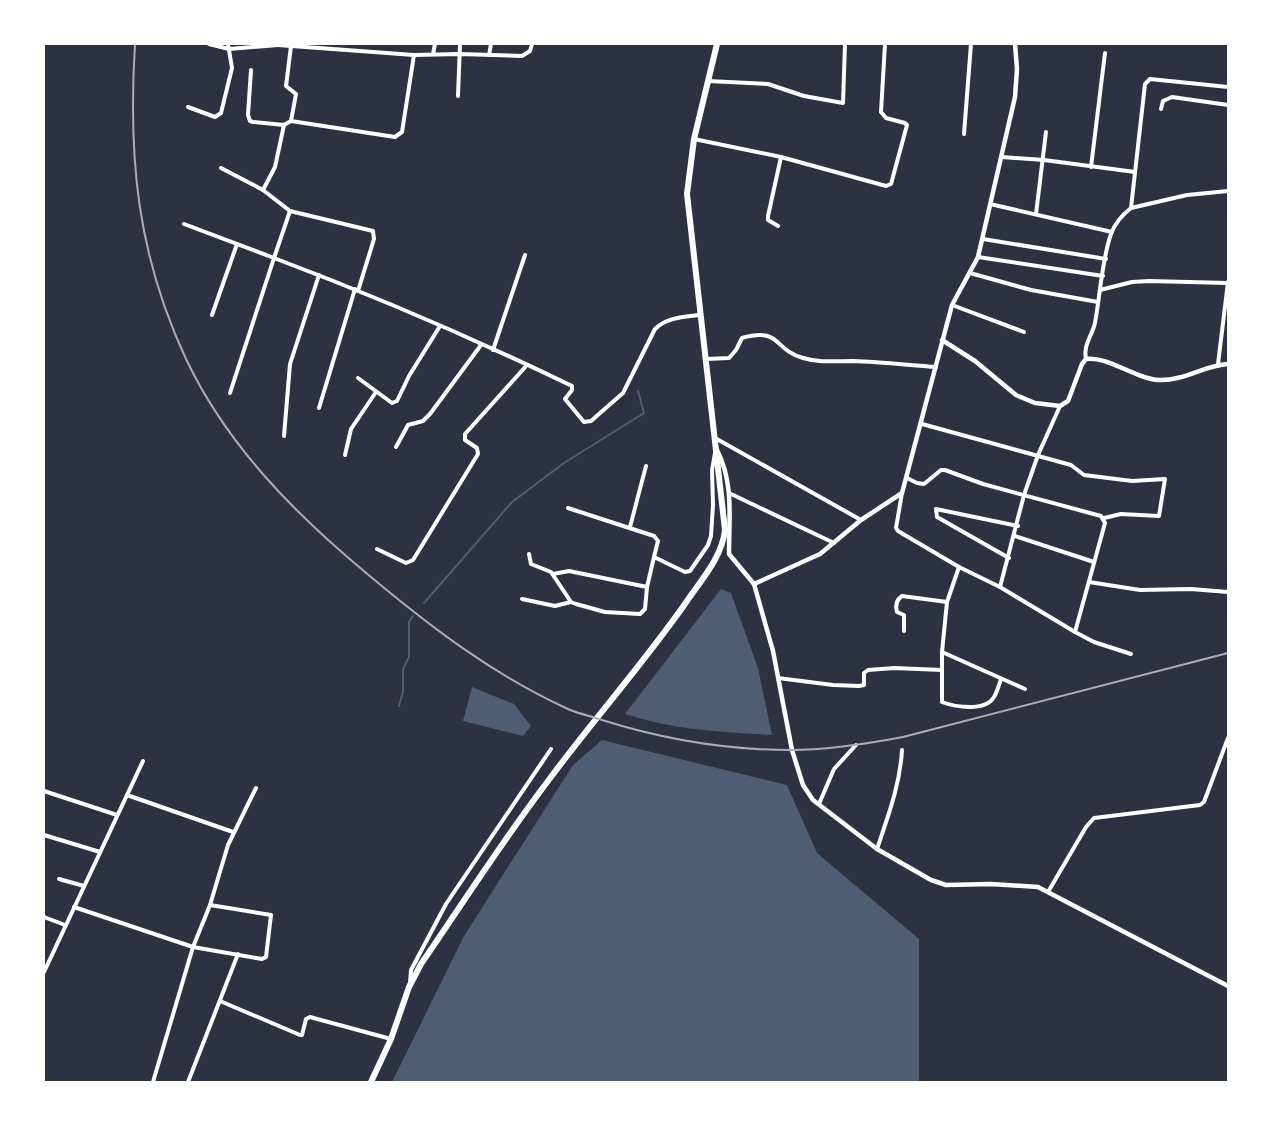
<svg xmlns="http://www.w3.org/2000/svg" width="1272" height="1126" viewBox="0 0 1272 1126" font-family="Quicksand,sans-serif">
<rect width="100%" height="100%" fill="#2d3142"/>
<!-- water -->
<g fill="#4f5d75">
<path d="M 721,589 L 731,593 L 758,668 L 772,735 C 722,732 673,730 625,714 Z"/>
<path d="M 472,687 L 514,704 L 531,726 L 523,736 L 463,721 Z"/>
<path d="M 602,740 L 787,785 L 817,853 L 919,939 L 919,1082 L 392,1082 L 464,936 L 573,765 Z"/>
</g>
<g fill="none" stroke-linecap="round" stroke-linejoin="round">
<!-- stream -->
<g stroke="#4f5d75" stroke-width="2">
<path d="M 424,603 L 512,502 L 564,463 L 644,413 L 638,391"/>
<path d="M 399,706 L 403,692 L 403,669 L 409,657 L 409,622 L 413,616"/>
</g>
<!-- minor -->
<g stroke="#fff" stroke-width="4">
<path d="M 209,44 L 229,49 L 278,45"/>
<path d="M 279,44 L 278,45 L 414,55 L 459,54 L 522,56 L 530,51 L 532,44"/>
<path d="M 291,46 L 286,86 L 296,94 L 291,121 L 284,125 L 275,167 L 263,190 L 290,211 L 373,231 L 374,239 L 358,291"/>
<path d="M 433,54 L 435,44"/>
<path d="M 489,55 L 491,44"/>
<path d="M 251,70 L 248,115 L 250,121 L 253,122 L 284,125"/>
<path d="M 708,81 L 768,84 L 804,96 L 843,103 L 845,44"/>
<path d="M 458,96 L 460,44"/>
<path d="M 188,107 L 215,117 L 221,113 L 232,68 L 228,44"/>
<path d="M 1161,109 L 1163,101 L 1172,97 L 1228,105"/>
<path d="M 291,121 L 395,137 L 402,132 L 414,55"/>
<path d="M 964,134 L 971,44"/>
<path d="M 694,139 L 781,157 L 768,216 L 768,220 L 778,226"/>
<path d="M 781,157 L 886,186 L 891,184 L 907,125 L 905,123 L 886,118 L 881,112 L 885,44"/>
<path d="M 1002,157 L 1044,160 L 1135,172"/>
<path d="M 1091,167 L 1105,53"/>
<path d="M 221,168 L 263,190"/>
<path d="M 990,204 L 1112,232"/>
<path d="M 1131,208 L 1187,195 L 1228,191"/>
<path d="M 290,211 L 274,258 C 375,296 475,339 572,386 L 572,390 L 565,399 L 584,422 L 591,421 L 623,393 L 655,329 C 667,317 685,317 700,315"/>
<path d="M 1036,214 L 1046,132"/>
<path d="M 184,224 L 274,258 L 230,393"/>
<path d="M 983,239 L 1106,259"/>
<path d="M 978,257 L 1103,276"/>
<path d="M 970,273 L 1031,290 L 1098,302"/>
<path d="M 1100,290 L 1132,282 L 1149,281 L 1228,283"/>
<path d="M 952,305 L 1024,332"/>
<path d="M 212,315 L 237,244"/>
<path d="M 493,350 L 525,255"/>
<path d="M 706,359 L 729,358 L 736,350 L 742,338 C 782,327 773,350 803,358 C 819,363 836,361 853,361 C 881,362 908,365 936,367"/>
<path d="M 1086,359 C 1083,345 1092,336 1095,323 C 1100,296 1102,259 1111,234 C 1115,223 1122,215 1131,208 L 1145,84 L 1150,79 L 1228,87"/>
<path d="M 1218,364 L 1228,282"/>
<path d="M 358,378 L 392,403 L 397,401 L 409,376 L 440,326"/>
<path d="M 319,408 L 355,289"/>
<path d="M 922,424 L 1071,465 L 1084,475 L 1132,481 L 1165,479 L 1159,516 L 1121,514 L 1104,518"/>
<path d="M 284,436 L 290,364 L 319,275"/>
<path d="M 715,438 L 861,520"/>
<path d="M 396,447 L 408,425 L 423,421 L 430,414 L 481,345"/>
<path d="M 345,455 L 351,429 L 376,392"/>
<path d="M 907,478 L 917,483 L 924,484 L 941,470 L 945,470 L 983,484 L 1101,516 L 1105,523 L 1075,632"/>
<path d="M 729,493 L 834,543"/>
<path d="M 902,493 L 896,528 L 898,531 L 959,567 L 1000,587 L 1075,632 L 1094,642 L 1131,654"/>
<path d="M 568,508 L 654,536 L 658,541 L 654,557"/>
<path d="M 630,527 L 646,466"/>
<path d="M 1015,536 L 1094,562"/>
<path d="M 377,549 L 406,563 L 413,560 L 478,454 L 477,448 L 465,440 L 465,434 L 527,365"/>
<path d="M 529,554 L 531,564 L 551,572 L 571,602 L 576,604 L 605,612 L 640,614 L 645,609 L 647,587"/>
<path d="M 1009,558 L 937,517 L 936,509 L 1018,526"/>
<path d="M 959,567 L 947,602 L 942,652 L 942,702 C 955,707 985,712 994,697 C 997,692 999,685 1001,679"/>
<path d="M 553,574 L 569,571 L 647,587 L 654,557 L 685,572 L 690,571 L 708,545 L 711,536 L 713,505 L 712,470 L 715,453"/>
<path d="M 1089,582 L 1140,590 L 1191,589 L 1228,592"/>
<path d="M 1000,587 L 1024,495 L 1038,455 L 1060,406"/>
<path d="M 522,599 L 555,606 L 571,602"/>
<path d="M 904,631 L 904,615 L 897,612 C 895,605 896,600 902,596 L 947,602"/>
<path d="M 942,652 L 1025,689"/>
<path d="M 778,678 L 833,685 L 859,686 L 864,685 L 864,673 L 868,670 L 894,668 L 942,670"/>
<path d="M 44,791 L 117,815"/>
<path d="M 127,795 L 233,832"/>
<path d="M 819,804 L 834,769 L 856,745"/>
<path d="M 44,835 L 100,852"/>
<path d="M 877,849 C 888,816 900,785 902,750"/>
<path d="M 59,879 L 84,886"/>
<path d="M 1048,892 L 1086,827 L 1094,818 L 1200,805 L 1204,802 L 1228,738"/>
<path d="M 74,907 L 193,947 L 262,959 L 266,957 L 271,915 L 210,905"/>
<path d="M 44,917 L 65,925"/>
<path d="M 44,972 L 143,761"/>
<path d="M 410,983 L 411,970 L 446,904 L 551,749"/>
<path d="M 220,1001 L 300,1035 L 302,1035 L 306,1019 L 310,1017 L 391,1039"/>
<path d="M 153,1082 L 193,947 L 210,905 L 228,845 L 256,788"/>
<path d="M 188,1082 L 238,954"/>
</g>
<!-- tertiary -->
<g stroke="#fff" stroke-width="4.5">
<path d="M 942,340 L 975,361 L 1016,395 L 1035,403 L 1060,406 L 1068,401 L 1082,364 L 1086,359 C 1109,356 1135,379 1159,380 C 1184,381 1205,365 1228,364"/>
<path d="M 717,450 C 734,483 729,518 729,554 L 754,584 L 773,651 L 792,750 L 803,785 L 813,800 L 877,849 L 931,880 L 946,885 L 991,884 L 1038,887 L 1228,986"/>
<path d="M 754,584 L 820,554 L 861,520 L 902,493 L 952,305 L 978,257 L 1015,97 L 1017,69 L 1015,44"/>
</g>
<!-- primary -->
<path stroke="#fff" stroke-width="6" d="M 371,1082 L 391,1039 L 409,987 L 421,964 C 463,903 503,840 548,781 C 593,720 644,663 687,601 C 702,579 722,557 725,530 L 687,194 L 694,139 L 717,44"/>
<!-- rail -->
<path stroke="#abadb3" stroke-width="2" d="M 135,44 C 128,157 137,254 186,359 C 227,445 293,512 365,572 C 428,625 493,675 568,709 C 579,714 591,716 602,720 C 662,739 728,750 791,750 C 828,750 866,744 903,737 L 1228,653"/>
</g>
<!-- border -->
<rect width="1272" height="1126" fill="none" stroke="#ffffff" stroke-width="90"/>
</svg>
